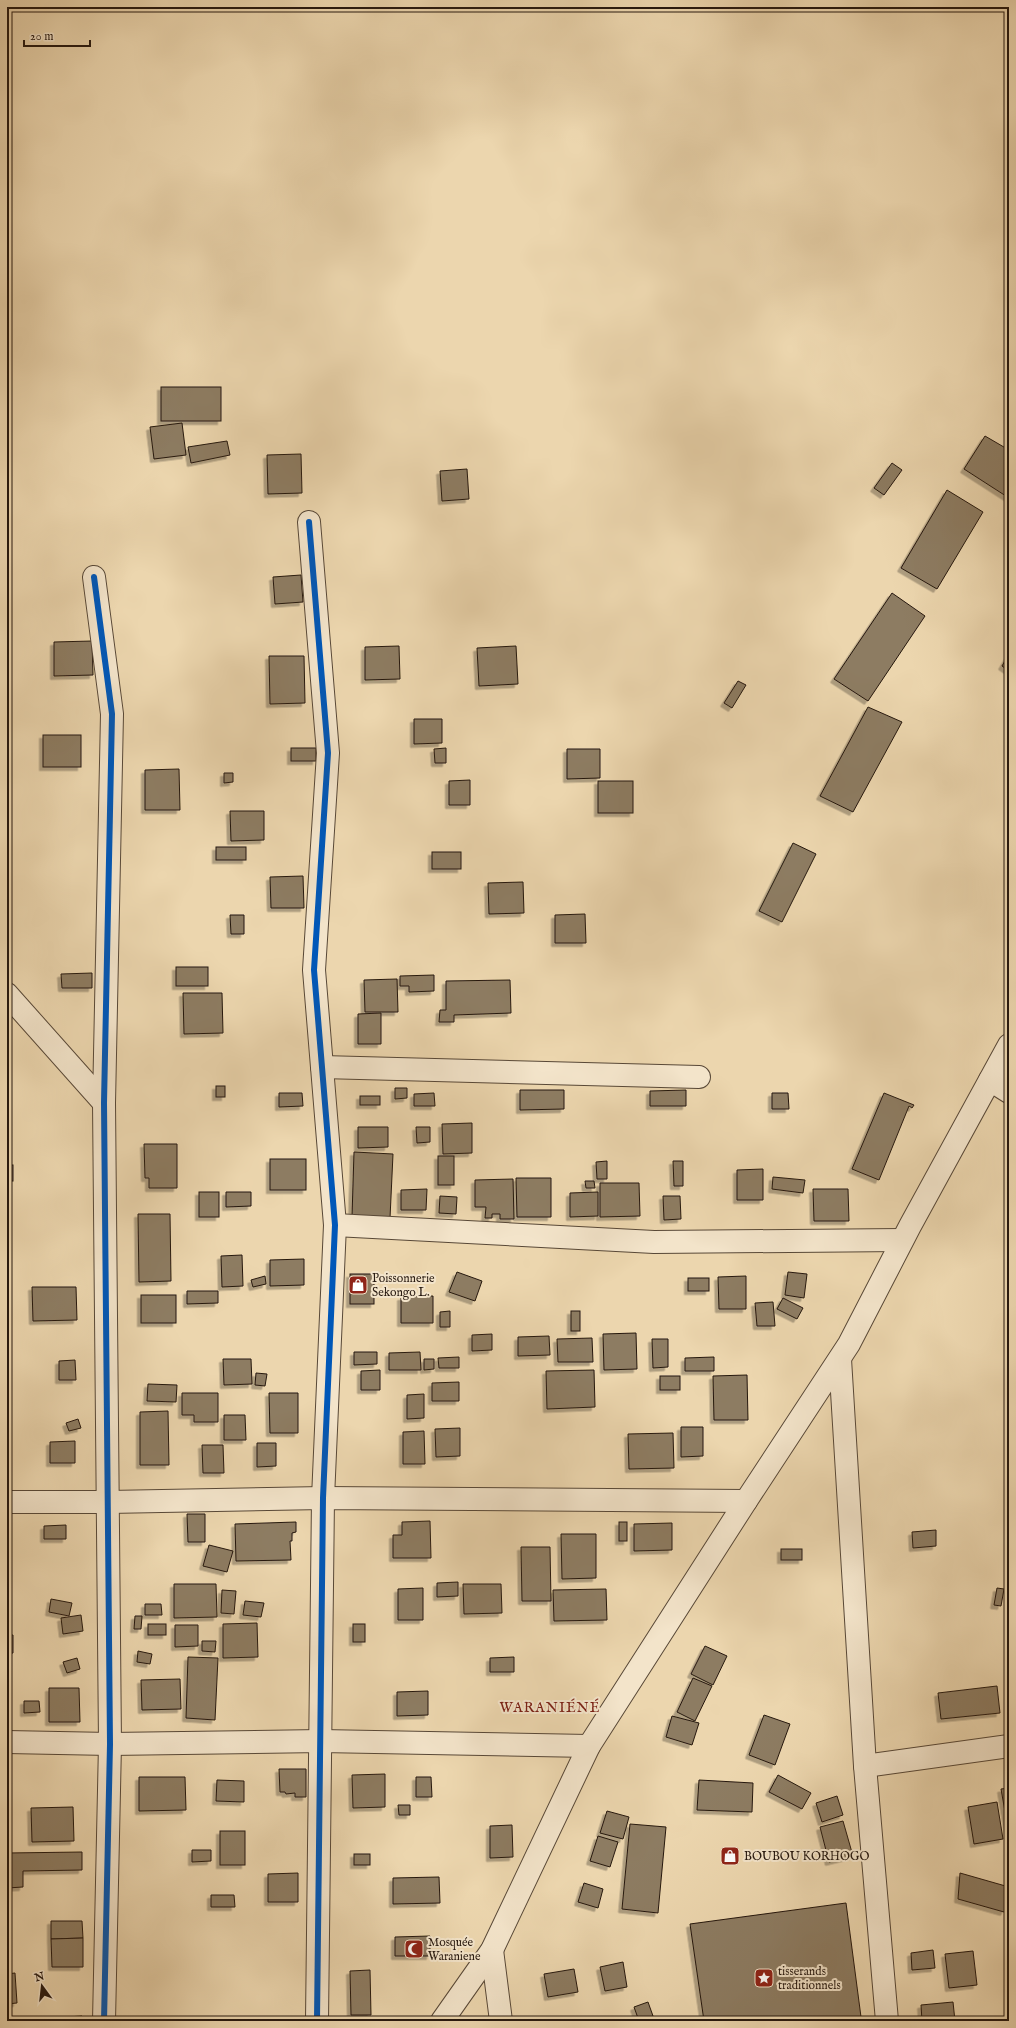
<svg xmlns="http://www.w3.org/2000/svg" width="1016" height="2028" viewBox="0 0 1016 2028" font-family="'IM FELL English',serif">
<defs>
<filter id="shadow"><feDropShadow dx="-3.5" dy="3.5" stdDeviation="0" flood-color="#0004"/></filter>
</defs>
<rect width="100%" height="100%" fill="#ecd6ae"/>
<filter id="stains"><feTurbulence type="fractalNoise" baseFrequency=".005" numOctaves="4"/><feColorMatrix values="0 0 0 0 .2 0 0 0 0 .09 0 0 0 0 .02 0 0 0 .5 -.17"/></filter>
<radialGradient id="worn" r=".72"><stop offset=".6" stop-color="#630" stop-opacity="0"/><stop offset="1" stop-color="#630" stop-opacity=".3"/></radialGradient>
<!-- building -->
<g fill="#8d7b62" stroke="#26180f" filter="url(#shadow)">
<rect x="161" y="387" width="60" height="34"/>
<path d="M 182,423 L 186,455 L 154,459 L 150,427 Z"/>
<path d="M 985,436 L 1009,450 L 1009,498 L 964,469 Z"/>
<path d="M 227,441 L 230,455 L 191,463 L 188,447 Z"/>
<path d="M 301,454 L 302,493 L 268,494 L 267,455 Z"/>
<path d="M 892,463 L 902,470 L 884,495 L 874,488 Z"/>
<path d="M 467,469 L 469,499 L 442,501 L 440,471 Z"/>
<path d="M 947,490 L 983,512 L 937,589 L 901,568 Z"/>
<path d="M 301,575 L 303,602 L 275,604 L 273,577 Z"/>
<path d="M 892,593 L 925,616 L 868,701 L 834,679 Z"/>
<path d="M 92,641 L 93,675 L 54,676 L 54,642 Z"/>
<path d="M 399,646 L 400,679 L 365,680 L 365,647 Z"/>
<path d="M 516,646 L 518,684 L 479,686 L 477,648 Z"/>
<path d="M 1009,654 L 1009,671 L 1002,666 Z"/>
<path d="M 269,656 L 304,656 L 305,703 L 270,704 Z"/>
<path d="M 738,681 L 746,685 L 732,708 L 724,703 Z"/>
<path d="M 868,707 L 902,722 L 853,812 L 820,796 Z"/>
<path d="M 414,719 L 442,719 L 442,743 L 414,744 Z"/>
<rect x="43" y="735" width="38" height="32"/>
<rect x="291" y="748" width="25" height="13"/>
<path d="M 446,748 L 446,763 L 435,763 L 434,749 Z"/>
<path d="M 567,749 L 600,749 L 600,778 L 567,779 Z"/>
<path d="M 179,769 L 180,810 L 145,810 L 145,770 Z"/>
<path d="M 224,773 L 233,773 L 233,782 L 224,783 Z"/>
<path d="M 470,780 L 470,805 L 449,805 L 449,781 Z"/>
<rect x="598" y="781" width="35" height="32"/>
<path d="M 230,811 L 264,811 L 264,840 L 231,841 Z"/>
<path d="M 793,843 L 816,854 L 782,922 L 759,911 Z"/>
<rect x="216" y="847" width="30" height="13"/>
<rect x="432" y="852" width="29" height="17"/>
<path d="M 303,876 L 304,908 L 271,908 L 270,877 Z"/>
<path d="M 523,882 L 524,913 L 489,914 L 488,883 Z"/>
<path d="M 585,914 L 586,943 L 555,943 L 555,915 Z"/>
<path d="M 230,915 L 244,915 L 244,934 L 231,934 Z"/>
<rect x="176" y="967" width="32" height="19"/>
<path d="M 92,973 L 92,988 L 62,988 L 61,974 Z"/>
<path d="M 434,975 L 434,991 L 409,992 L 409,986 L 400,986 L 400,976 Z"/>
<path d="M 397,979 L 398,1012 L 365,1012 L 364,980 Z"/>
<path d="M 510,980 L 511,1013 L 454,1015 L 454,1022 L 439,1022 L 440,1010 L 446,1010 L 446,981 Z"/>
<path d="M 183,993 L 222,993 L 223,1033 L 184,1034 Z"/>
<path d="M 381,1013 L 381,1044 L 358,1044 L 358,1014 Z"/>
<rect x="216" y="1086" width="9" height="11"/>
<path d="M 395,1088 L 407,1088 L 407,1098 L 395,1099 Z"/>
<path d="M 520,1090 L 564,1090 L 564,1109 L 520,1110 Z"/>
<path d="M 686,1090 L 686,1106 L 650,1106 L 650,1091 Z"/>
<path d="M 279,1093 L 302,1093 L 303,1106 L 279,1107 Z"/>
<path d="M 434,1093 L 435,1106 L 414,1106 L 414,1094 Z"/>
<path d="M 772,1093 L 788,1093 L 789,1109 L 772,1109 Z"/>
<path d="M 884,1093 L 914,1105 L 912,1108 L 909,1106 L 879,1180 L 852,1169 Z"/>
<rect x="360" y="1096" width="20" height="9"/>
<path d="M 472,1123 L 472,1153 L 443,1154 L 442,1124 Z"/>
<path d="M 358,1127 L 388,1127 L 388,1147 L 358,1148 Z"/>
<path d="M 416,1127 L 430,1127 L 430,1142 L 417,1143 Z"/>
<path d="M 144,1144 L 177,1144 L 177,1188 L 149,1188 L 149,1178 L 145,1178 Z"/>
<path d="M 354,1152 L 393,1154 L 390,1218 L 352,1217 Z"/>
<rect x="438" y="1156" width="16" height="29"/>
<rect x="270" y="1159" width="36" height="31"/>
<path d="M 607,1161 L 607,1179 L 597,1179 L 596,1162 Z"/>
<path d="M 673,1161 L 683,1161 L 683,1186 L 674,1186 Z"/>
<rect x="7" y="1165" width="6" height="16"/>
<path d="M 763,1169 L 763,1200 L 737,1200 L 737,1170 Z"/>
<path d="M 773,1177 L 805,1180 L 803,1193 L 772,1189 Z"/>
<path d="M 516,1178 L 551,1178 L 551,1217 L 517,1217 Z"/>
<path d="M 513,1179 L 514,1219 L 500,1219 L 500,1214 L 492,1214 L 492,1218 L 485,1218 L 486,1207 L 475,1207 L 475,1180 Z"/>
<path d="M 585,1181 L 594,1181 L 595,1188 L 586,1188 Z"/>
<path d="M 600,1183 L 639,1183 L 640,1216 L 600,1217 Z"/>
<path d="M 427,1189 L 426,1210 L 401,1210 L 401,1190 Z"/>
<path d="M 813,1189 L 848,1189 L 849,1221 L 814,1221 Z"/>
<path d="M 8,1192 L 9,1223 L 7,1223 L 7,1193 Z"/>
<rect x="199" y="1192" width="20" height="25"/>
<path d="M 226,1192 L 251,1192 L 251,1206 L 226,1207 Z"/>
<path d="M 598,1192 L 598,1216 L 570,1217 L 570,1193 Z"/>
<path d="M 440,1196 L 457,1197 L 456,1214 L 439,1213 Z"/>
<path d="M 663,1196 L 680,1196 L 681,1219 L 664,1220 Z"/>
<path d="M 138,1214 L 170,1214 L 171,1281 L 139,1282 Z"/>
<path d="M 242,1255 L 243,1286 L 222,1287 L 221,1256 Z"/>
<path d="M 304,1259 L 304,1285 L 270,1286 L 270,1260 Z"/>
<path d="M 457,1272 L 482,1281 L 475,1301 L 449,1292 Z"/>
<path d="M 788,1272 L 807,1274 L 804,1298 L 785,1295 Z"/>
<rect x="350" y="1274" width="24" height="30"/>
<path d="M 265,1276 L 266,1284 L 253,1287 L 251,1280 Z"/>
<path d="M 746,1276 L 746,1309 L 719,1309 L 718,1277 Z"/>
<rect x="688" y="1278" width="21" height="13"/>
<path d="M 32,1287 L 76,1287 L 77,1320 L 33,1321 Z"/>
<path d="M 187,1291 L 218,1291 L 218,1303 L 187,1304 Z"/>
<rect x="141" y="1295" width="35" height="28"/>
<path d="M 433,1296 L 433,1323 L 401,1323 L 401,1297 Z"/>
<path d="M 783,1298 L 803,1308 L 797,1319 L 777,1309 Z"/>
<path d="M 773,1302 L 775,1326 L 757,1326 L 755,1303 Z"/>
<path d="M 450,1311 L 450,1327 L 440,1327 L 440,1312 Z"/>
<rect x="571" y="1311" width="9" height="20"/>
<path d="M 636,1333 L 637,1369 L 604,1370 L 603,1334 Z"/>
<path d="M 492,1334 L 492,1350 L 472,1351 L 472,1335 Z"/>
<path d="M 549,1336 L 550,1355 L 518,1356 L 518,1337 Z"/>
<path d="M 592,1338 L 593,1362 L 558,1362 L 557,1339 Z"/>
<path d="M 652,1339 L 668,1339 L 668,1367 L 653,1368 Z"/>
<path d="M 354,1352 L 377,1352 L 377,1364 L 354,1365 Z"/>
<path d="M 420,1352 L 421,1370 L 389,1370 L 389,1353 Z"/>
<path d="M 459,1357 L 459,1368 L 439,1368 L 438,1358 Z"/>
<path d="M 714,1357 L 714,1371 L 685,1371 L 685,1358 Z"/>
<path d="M 223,1359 L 251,1359 L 252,1384 L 224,1385 Z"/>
<path d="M 424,1359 L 434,1359 L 434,1369 L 424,1370 Z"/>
<path d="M 75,1360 L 76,1380 L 59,1380 L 59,1361 Z"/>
<path d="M 380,1370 L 380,1390 L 361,1390 L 361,1371 Z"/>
<path d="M 594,1370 L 595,1407 L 547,1409 L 546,1371 Z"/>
<path d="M 256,1373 L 267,1374 L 265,1386 L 255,1385 Z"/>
<path d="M 747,1375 L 748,1420 L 714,1420 L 713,1376 Z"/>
<rect x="660" y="1376" width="20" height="14"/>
<path d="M 459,1382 L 459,1401 L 432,1401 L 432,1383 Z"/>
<path d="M 148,1384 L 177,1385 L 176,1402 L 147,1401 Z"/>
<path d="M 182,1393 L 218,1393 L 218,1422 L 194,1422 L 194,1415 L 182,1415 Z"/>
<path d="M 269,1393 L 298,1393 L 298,1433 L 270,1433 Z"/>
<path d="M 424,1394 L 424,1418 L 407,1419 L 407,1395 Z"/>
<path d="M 168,1411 L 169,1465 L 140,1465 L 140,1412 Z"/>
<path d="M 224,1415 L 245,1415 L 246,1440 L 224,1440 Z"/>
<path d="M 78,1419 L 81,1428 L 69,1431 L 66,1423 Z"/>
<path d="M 681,1427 L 703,1427 L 703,1456 L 681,1457 Z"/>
<path d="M 460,1428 L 460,1456 L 436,1457 L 435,1429 Z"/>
<path d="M 424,1431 L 425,1464 L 403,1464 L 403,1432 Z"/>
<path d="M 673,1433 L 674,1468 L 629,1469 L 628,1434 Z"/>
<path d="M 75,1441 L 75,1463 L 50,1463 L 50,1442 Z"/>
<path d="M 257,1443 L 276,1443 L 276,1466 L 257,1467 Z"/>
<path d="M 202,1445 L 223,1445 L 224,1473 L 203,1473 Z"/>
<path d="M 187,1514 L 205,1514 L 205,1542 L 188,1542 Z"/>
<path d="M 430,1521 L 431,1558 L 393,1558 L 393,1535 L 402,1535 L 402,1522 Z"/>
<path d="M 296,1522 L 296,1532 L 292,1533 L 292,1541 L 290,1541 L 291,1560 L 236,1561 L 235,1524 Z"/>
<rect x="619" y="1522" width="8" height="19"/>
<path d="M 672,1523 L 672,1550 L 634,1551 L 634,1524 Z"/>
<path d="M 66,1525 L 66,1539 L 44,1539 L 44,1526 Z"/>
<path d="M 936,1530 L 936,1546 L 913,1548 L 912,1532 Z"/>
<path d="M 561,1534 L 596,1534 L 596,1578 L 562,1579 Z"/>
<path d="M 209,1545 L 233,1551 L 227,1572 L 203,1566 Z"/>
<path d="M 521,1547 L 550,1547 L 551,1601 L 522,1601 Z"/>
<rect x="781" y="1549" width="21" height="11"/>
<path d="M 458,1582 L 458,1596 L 437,1597 L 437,1583 Z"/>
<path d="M 174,1584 L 216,1584 L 217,1617 L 174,1618 Z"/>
<path d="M 463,1584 L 501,1584 L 502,1613 L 464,1614 Z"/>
<path d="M 423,1588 L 423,1620 L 398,1620 L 398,1589 Z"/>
<path d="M 997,1588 L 1004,1589 L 1001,1606 L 994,1605 Z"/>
<path d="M 606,1589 L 607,1620 L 554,1621 L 553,1590 Z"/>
<path d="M 222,1590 L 236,1591 L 234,1614 L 221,1613 Z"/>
<path d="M 51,1599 L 72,1603 L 69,1616 L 49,1612 Z"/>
<path d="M 245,1601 L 264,1603 L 261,1617 L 243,1615 Z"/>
<path d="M 145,1604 L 161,1604 L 162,1615 L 145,1615 Z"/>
<path d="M 81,1615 L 83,1631 L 63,1634 L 61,1618 Z"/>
<path d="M 135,1616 L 142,1616 L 141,1629 L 134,1629 Z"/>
<path d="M 257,1623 L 258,1657 L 223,1658 L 223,1624 Z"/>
<rect x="148" y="1624" width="18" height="11"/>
<rect x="353" y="1624" width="12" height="18"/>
<path d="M 175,1625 L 198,1625 L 198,1646 L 175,1647 Z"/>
<path d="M 7,1635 L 13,1635 L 13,1653 L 7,1654 Z"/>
<path d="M 202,1641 L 216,1641 L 215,1652 L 202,1651 Z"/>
<path d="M 705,1646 L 727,1656 L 713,1685 L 691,1674 Z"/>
<path d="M 138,1651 L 152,1654 L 150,1664 L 137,1662 Z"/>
<path d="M 188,1657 L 218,1658 L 215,1720 L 186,1718 Z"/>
<path d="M 514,1657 L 514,1672 L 490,1672 L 490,1658 Z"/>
<path d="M 77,1658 L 80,1669 L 67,1673 L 63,1662 Z"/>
<path d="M 693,1678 L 712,1686 L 695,1721 L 677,1712 Z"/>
<path d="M 180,1679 L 181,1709 L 142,1710 L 141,1680 Z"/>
<path d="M 997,1686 L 1000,1713 L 941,1719 L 938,1693 Z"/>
<path d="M 49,1688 L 79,1688 L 80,1722 L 49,1722 Z"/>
<path d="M 428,1691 L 428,1715 L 397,1716 L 397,1692 Z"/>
<path d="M 24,1701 L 39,1701 L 40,1712 L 24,1713 Z"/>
<path d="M 764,1715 L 790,1724 L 775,1765 L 749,1755 Z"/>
<path d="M 672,1716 L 699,1723 L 692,1745 L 666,1737 Z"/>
<path d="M 279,1769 L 306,1769 L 306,1797 L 295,1797 L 295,1793 L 286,1794 L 285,1792 L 280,1792 Z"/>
<path d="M 385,1774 L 385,1807 L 353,1808 L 352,1775 Z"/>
<path d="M 778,1775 L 811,1793 L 802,1809 L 769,1792 Z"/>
<path d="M 139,1777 L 185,1777 L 186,1810 L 139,1811 Z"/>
<path d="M 416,1777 L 431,1777 L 432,1797 L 416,1797 Z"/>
<path d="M 217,1780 L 244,1781 L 244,1802 L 216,1801 Z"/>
<path d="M 699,1780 L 753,1783 L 752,1812 L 697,1810 Z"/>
<path d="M 1009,1788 L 1009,1834 L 1001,1789 Z"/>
<path d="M 837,1796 L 843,1815 L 822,1822 L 816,1803 Z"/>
<path d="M 997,1802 L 1003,1839 L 974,1844 L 968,1807 Z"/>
<path d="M 398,1805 L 410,1805 L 410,1815 L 399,1815 Z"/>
<path d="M 73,1807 L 74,1841 L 32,1842 L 31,1808 Z"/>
<path d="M 607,1811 L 629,1817 L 623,1839 L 600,1833 Z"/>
<path d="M 843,1821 L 853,1856 L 829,1862 L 820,1827 Z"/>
<path d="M 630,1824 L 666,1827 L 658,1913 L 622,1909 Z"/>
<path d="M 512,1825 L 513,1857 L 490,1858 L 490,1826 Z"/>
<rect x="220" y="1831" width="25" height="34"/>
<path d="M 598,1836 L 618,1842 L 610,1867 L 590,1861 Z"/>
<path d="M 192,1850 L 211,1850 L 211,1861 L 192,1862 Z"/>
<path d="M 82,1852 L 82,1870 L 23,1871 L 23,1887 L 7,1888 L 7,1853 Z"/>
<rect x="354" y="1854" width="16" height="11"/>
<path d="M 298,1873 L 298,1902 L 268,1902 L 268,1874 Z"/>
<path d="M 960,1873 L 1009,1887 L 1009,1901 L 1004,1912 L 958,1899 Z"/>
<path d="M 439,1877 L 440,1903 L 393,1904 L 393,1878 Z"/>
<path d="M 584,1883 L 603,1889 L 598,1908 L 578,1902 Z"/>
<path d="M 211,1895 L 234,1895 L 235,1907 L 211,1907 Z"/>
<path d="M 846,1903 L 861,2017 L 832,2021 L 704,2021 L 690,1924 Z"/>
<path d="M 51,1921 L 82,1921 L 83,1938 L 51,1939 Z"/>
<path d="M 430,1936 L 430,1956 L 395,1956 L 395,1937 Z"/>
<path d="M 83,1938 L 83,1967 L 52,1967 L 51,1939 Z"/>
<path d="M 933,1950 L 935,1968 L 912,1970 L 911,1953 Z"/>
<path d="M 973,1951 L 977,1985 L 949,1988 L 945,1954 Z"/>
<path d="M 623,1962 L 627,1987 L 605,1991 L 600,1967 Z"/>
<path d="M 574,1969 L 578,1992 L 548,1997 L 544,1974 Z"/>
<path d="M 370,1970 L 371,2015 L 351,2015 L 350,1971 Z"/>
<path d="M 15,1973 L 17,2003 L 7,2004 L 7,1974 Z"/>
<path d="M 648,2002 L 653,2016 L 639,2021 L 634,2007 Z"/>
<path d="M 953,2002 L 955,2021 L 922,2021 L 921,2005 Z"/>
<path d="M 82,2016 L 82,2021 L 66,2021 L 66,2017 Z"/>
<rect x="348" y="2019" width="42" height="2"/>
</g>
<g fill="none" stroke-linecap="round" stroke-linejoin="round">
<!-- minor casing -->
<g stroke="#584837" stroke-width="24">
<g id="minor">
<path d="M 309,522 L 328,753 L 314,970 L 335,1225 L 323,1498 L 317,2021"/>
<path d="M 94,577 L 112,714 L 104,1103 L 110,1744 L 104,2021"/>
<path d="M 7,994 L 104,1103"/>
<path d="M 322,1067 L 699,1077"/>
<path d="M 990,1080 L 1009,1092"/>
<path d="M 335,1225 L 654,1242 L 902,1240"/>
<path d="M 840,1359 L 865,1766 L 887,2021"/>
<path d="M 7,1502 L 108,1502 L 323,1498 L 746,1501"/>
<path d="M 7,1742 L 110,1744 L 321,1741 L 589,1746"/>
<path d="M 865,1766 L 1009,1746"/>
<path d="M 492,1950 L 501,2021"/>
<path d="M 442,2021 L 492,1950 L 589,1746 L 746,1501 L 849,1344 L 910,1226 L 1009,1045"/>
</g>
</g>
<!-- minor -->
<use href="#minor" stroke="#f3e4ca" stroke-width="22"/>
<!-- cycleway casing -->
<g stroke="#f3e4ca" stroke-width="8">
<g id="cycleway">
<path d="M 309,522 L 328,753 L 314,970 L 335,1225 L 323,1498 L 317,2021"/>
<path d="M 94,577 L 112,714 L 104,1103 L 110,1744 L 104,2021"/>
</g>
</g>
<!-- cycleway -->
<use href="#cycleway" stroke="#0057b8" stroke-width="6"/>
</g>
<!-- icons -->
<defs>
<g id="shop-square" transform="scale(1)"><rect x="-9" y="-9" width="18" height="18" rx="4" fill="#8f2418" stroke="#f3e4ca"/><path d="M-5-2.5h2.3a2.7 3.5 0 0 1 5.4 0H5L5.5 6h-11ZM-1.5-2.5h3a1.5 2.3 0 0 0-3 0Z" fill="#fff"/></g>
<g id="mosque-square" transform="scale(1)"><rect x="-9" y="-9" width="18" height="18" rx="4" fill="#8f2418" stroke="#f3e4ca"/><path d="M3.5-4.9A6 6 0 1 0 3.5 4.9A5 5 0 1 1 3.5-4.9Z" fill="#fff"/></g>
<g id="sight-square" transform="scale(1)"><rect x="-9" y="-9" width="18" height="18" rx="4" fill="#8f2418" stroke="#f3e4ca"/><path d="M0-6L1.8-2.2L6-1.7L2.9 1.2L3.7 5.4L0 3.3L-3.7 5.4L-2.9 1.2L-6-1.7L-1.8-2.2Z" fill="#fff"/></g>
</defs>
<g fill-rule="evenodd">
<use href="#shop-square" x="358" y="1285"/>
<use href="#shop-square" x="730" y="1856"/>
<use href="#mosque-square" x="414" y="1949"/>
<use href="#sight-square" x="764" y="1978"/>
</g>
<g text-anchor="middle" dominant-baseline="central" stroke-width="4" stroke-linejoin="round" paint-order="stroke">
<!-- poi labels -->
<g font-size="12" fill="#26180f" stroke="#f3e4ca" text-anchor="start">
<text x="372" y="1278">Poissonnerie<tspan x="372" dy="14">Sekongo L.</tspan></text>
<text x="744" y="1856">BOUBOU KORHOGO</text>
<text x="428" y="1942">Mosquée<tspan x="428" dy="14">Waraniene</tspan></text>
<text x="778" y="1971">tisserands<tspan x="778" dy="14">traditionnels</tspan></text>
</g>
<!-- quarter labels -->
<g font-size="14" letter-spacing="1" fill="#7a1f14" stroke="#f3e4ca">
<text x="550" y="1708">WARANIÉNÉ</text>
</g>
</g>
<!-- margin -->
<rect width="1016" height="2028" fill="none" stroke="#ecd6ae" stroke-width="24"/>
<rect x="8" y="8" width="1000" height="2012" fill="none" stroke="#26180f" stroke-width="2"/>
<rect x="12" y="12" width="992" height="2004" fill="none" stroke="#26180f"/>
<!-- north arrow -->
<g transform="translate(42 1986) rotate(345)" stroke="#f3e4ca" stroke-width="3" paint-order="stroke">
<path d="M0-3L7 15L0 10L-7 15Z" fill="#26180f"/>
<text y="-6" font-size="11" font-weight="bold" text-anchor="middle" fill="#26180f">N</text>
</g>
<!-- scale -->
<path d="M24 40v6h66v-6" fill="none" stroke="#26180f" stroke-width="2"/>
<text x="30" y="40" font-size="12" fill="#26180f" stroke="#f3e4ca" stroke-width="3" paint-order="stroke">20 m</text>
<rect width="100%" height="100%" filter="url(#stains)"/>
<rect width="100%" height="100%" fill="url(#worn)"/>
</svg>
